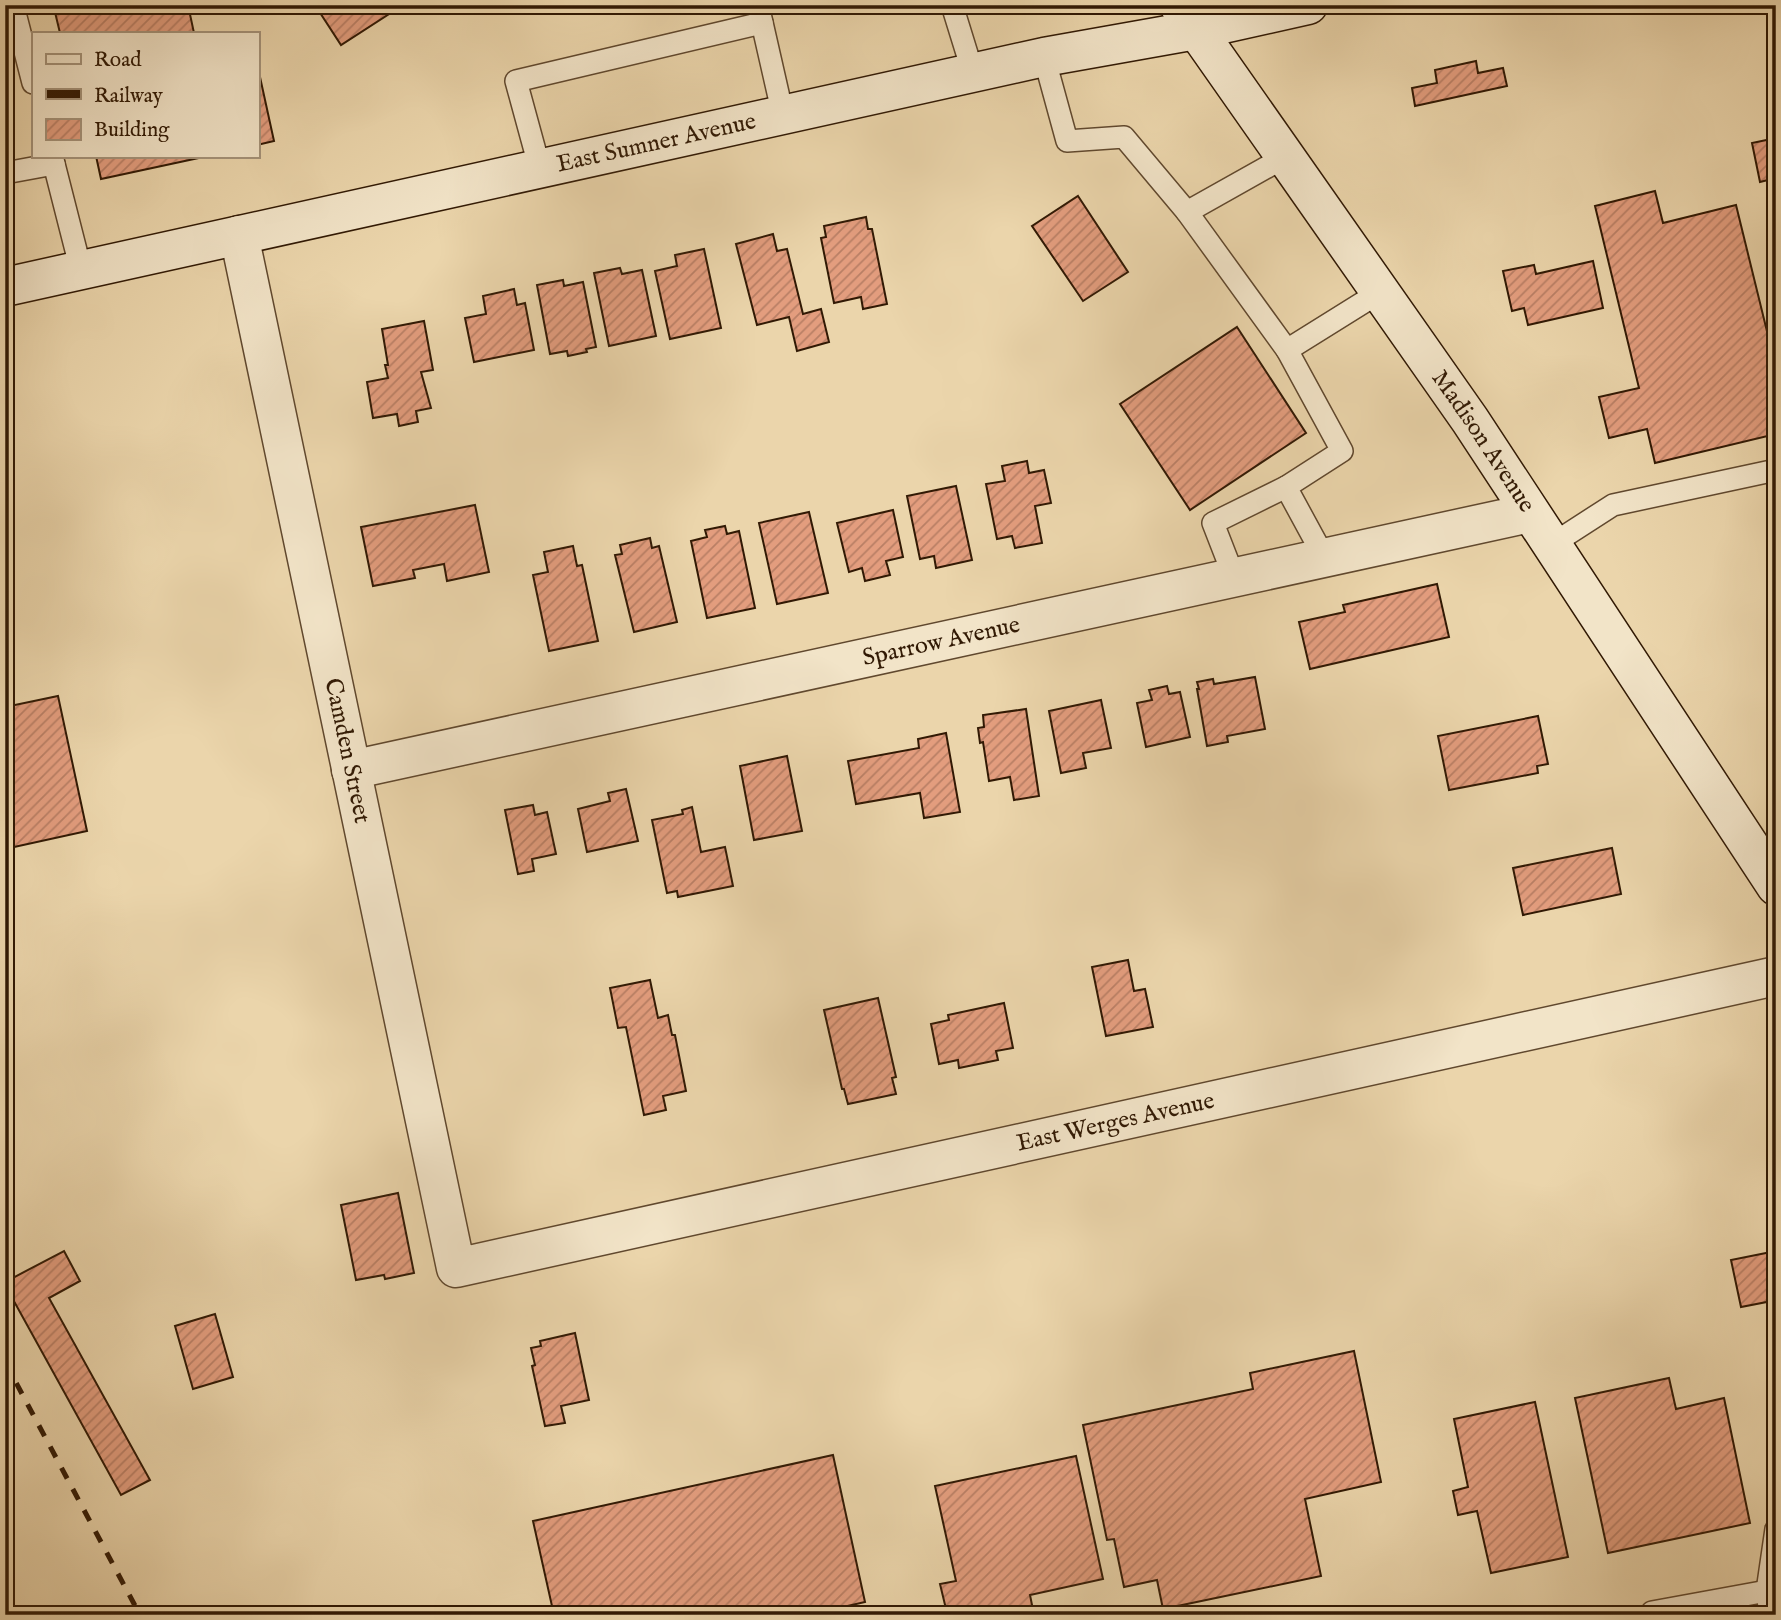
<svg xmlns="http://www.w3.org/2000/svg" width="1781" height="1620" viewBox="0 0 1781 1620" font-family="'IM FELL English',serif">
<defs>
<pattern id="building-hatch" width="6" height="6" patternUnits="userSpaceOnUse" patternTransform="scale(1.75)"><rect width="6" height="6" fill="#e39d7e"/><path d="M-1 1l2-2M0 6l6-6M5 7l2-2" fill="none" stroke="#b97f65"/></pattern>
</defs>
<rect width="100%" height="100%" fill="#ebd5ab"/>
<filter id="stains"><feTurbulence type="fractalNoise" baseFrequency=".00286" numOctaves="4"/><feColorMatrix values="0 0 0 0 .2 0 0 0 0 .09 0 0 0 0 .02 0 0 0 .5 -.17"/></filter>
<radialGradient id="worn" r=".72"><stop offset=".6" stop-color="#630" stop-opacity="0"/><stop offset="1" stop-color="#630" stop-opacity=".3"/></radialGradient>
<!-- building -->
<g fill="url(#building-hatch)" stroke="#311904" stroke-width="2">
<path d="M 68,5 L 188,5 L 194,33 L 60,33 L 54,8 Z"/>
<path d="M 315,5 L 403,5 L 341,45 Z"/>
<path d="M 1476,61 L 1478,73 L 1503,68 L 1507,86 L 1415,106 L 1412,88 L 1437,83 L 1435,70 Z"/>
<path d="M 257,77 L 260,77 L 274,141 L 257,145 Z"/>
<path d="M 1776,138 L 1776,178 L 1760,182 L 1752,143 Z"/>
<path d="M 96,156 L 208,156 L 101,179 Z"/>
<path d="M 1655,191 L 1663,223 L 1736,205 L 1776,368 L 1776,434 L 1655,463 L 1647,429 L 1609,438 L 1599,397 L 1639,388 L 1595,206 Z"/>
<path d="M 1078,196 L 1128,272 L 1083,301 L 1032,226 Z"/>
<path d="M 866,217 L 868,229 L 872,229 L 887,304 L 863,309 L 861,297 L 834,303 L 821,238 L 826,237 L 824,226 Z"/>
<path d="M 773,234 L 777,251 L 787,249 L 803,314 L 821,309 L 829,342 L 797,351 L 789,317 L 757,325 L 736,244 Z"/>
<path d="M 704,249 L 721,328 L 670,339 L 655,271 L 677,266 L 675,255 Z"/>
<path d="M 1593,261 L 1603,308 L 1528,325 L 1524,308 L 1512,311 L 1503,271 L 1534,265 L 1536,274 Z"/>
<path d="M 620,268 L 622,274 L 642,270 L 656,336 L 609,346 L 594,273 Z"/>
<path d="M 563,280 L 564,286 L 583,282 L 596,347 L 586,349 L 587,352 L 568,356 L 567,351 L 550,354 L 537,285 Z"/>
<path d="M 514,289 L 517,305 L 525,303 L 534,350 L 474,362 L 465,318 L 486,314 L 483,296 Z"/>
<path d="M 424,321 L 433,370 L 421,372 L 431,408 L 416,411 L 418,422 L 399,426 L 397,414 L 373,418 L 367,382 L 388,378 L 385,365 L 388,365 L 382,329 Z"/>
<path d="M 1237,327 L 1306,433 L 1190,510 L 1120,404 Z"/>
<path d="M 1027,461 L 1029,473 L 1044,470 L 1051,503 L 1035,506 L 1042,543 L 1015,548 L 1012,536 L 997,539 L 986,484 L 1005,481 L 1002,466 Z"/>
<path d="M 956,486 L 972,560 L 936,568 L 934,556 L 920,559 L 907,496 Z"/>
<path d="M 475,505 L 489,572 L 447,581 L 444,564 L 413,570 L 415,578 L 373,586 L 361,527 Z"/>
<path d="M 893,510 L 903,557 L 886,561 L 890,575 L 865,581 L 862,568 L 849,572 L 837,523 Z"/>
<path d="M 809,512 L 828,593 L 777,604 L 759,523 Z"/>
<path d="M 725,526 L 727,534 L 739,531 L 755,608 L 707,618 L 691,541 L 707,537 L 705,530 Z"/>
<path d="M 650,538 L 652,548 L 659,546 L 677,622 L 634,632 L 615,555 L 622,554 L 620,545 Z"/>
<path d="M 573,546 L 577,566 L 582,565 L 598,641 L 549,651 L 533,575 L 548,572 L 544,552 Z"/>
<path d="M 1437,584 L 1449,637 L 1310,669 L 1299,622 L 1345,612 L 1343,605 Z"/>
<path d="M 1255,677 L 1265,729 L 1227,736 L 1228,742 L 1207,746 L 1197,689 L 1199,689 L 1197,682 L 1213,679 L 1214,684 Z"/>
<path d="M 1167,686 L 1169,694 L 1180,692 L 1190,737 L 1146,747 L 1137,703 L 1152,700 L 1149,690 Z"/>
<path d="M 58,696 L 87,831 L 5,849 L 5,707 Z"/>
<path d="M 1101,700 L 1111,748 L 1083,753 L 1086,768 L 1061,773 L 1049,711 Z"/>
<path d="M 1026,709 L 1039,796 L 1014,800 L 1010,777 L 989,781 L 983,742 L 980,743 L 978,728 L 984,727 L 983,715 Z"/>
<path d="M 1538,716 L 1548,764 L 1537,766 L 1538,773 L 1449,790 L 1438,736 Z"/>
<path d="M 946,733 L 960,812 L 924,818 L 920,793 L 856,804 L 848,761 L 919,748 L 918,739 Z"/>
<path d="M 787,756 L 802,831 L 754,840 L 740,766 Z"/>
<path d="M 626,789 L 638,841 L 587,852 L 578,809 L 610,801 L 608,793 Z"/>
<path d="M 533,805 L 535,815 L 547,812 L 556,854 L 532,859 L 534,871 L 518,874 L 505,810 Z"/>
<path d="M 692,807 L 701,852 L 725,847 L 733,886 L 678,897 L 677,891 L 667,893 L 652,820 L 683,814 L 682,810 Z"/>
<path d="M 1612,848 L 1621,894 L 1523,915 L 1513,868 Z"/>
<path d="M 1128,960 L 1134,991 L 1145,989 L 1153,1027 L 1106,1036 L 1092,967 Z"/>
<path d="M 650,980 L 658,1018 L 668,1015 L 672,1035 L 675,1035 L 686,1091 L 663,1096 L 666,1110 L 644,1115 L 626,1027 L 618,1028 L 610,988 Z"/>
<path d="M 878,998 L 896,1077 L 892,1078 L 896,1094 L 848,1104 L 844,1089 L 842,1089 L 824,1010 Z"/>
<path d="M 1004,1003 L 1013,1048 L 996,1051 L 998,1060 L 959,1068 L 958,1060 L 939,1064 L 931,1024 L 949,1020 L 948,1015 Z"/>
<path d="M 398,1193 L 414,1273 L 385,1279 L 384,1275 L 356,1280 L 341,1205 Z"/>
<path d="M 64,1251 L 80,1281 L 49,1298 L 150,1480 L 121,1495 L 5,1285 L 5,1282 Z"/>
<path d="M 1776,1251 L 1776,1318 L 1772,1301 L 1741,1307 L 1731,1260 Z"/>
<path d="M 215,1314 L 233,1377 L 193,1389 L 175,1326 Z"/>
<path d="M 575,1333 L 589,1400 L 561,1406 L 565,1423 L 545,1426 L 532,1366 L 535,1365 L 531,1348 L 541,1346 L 540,1341 Z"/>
<path d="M 1354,1351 L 1381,1482 L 1305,1499 L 1321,1576 L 1163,1609 L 1157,1580 L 1124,1587 L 1114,1539 L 1107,1540 L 1083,1425 L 1253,1389 L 1250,1373 Z"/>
<path d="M 1669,1378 L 1676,1409 L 1724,1398 L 1750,1523 L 1608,1553 L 1575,1398 Z"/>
<path d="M 1535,1402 L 1568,1557 L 1491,1573 L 1477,1511 L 1458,1515 L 1453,1491 L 1468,1487 L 1454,1419 Z"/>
<path d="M 833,1455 L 865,1602 L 808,1615 L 554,1615 L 533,1521 Z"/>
<path d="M 1076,1456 L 1103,1579 L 1030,1595 L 1034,1615 L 957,1615 L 956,1608 L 946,1609 L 940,1584 L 956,1581 L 935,1486 Z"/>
</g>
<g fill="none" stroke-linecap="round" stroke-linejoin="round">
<!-- lane casing -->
<g stroke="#60482e" stroke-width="24">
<g id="lane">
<path d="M 13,5 L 33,83"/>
<path d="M 758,5 L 783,115"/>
<path d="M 952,5 L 973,73"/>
<path d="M 1044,57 L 1067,141 L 1124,137 L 1187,212"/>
<path d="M 52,156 L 81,270"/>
<path d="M 1285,157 L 1187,212 L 1287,350"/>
<path d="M 540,169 L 516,81 L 762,23"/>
<path d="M 5,173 L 54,164"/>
<path d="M 1551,545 L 1613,505 L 1776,470"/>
<path d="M 1324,557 L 1286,487 L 1342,451 L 1287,350 L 1380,292"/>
<path d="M 1234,577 L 1213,523 L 1286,487"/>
<path d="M 1650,1615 L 1652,1612 L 1767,1591"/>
<path d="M 1770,1615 L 1767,1591 L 1776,1529"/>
</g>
</g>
<!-- street casing -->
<g stroke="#60482e" stroke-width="41">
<g id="street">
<path id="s1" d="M 239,235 L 456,1268 L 1776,976"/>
<path id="s2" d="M 351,770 L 1530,513"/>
</g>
</g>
<!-- secondary casing -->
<g stroke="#311904" stroke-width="41">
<g id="secondary">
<path id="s3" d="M 1179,5 L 1470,420 L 1776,886"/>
<path id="s4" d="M 5,287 L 1044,57 L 1196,30 L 1308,5"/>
</g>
</g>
<!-- lane -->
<use href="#lane" stroke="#f2e4c8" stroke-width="21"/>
<!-- street -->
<use href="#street" stroke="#f2e4c8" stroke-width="38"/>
<!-- secondary -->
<use href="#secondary" stroke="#f2e4c8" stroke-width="38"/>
<!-- rail -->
<path stroke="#311904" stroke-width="5" stroke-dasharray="12 12" stroke-linecap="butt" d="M 5,1362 L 140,1615"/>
</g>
<g text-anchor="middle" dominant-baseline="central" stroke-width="7" stroke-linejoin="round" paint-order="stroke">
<!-- street labels -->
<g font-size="24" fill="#311904" stroke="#f2e4c8">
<text stroke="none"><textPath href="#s4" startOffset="667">East Sumner Avenue</textPath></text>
<text stroke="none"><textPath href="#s3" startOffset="532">Madison Avenue</textPath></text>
<text stroke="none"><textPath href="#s2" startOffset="604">Sparrow Avenue</textPath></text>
<text stroke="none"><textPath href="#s1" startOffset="527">Camden Street</textPath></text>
<text stroke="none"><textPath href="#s1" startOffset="1731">East Werges Avenue</textPath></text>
</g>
</g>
<!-- margin -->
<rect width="1781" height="1620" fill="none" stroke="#ebd5ab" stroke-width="28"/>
<rect x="7" y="7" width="1767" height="1606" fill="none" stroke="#311904" stroke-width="3.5"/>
<rect x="14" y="14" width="1753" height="1592" fill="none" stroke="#311904" stroke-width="2"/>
<!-- legend -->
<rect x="32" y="32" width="228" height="126" fill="#f2e4c8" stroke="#a5937a" stroke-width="2"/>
<rect x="46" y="54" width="35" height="10" fill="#f2e4c8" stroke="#a5937a" stroke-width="2"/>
<text x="94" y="66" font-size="21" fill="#311904">Road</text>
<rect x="46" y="89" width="35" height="10" fill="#311904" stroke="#a5937a" stroke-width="2"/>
<text x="94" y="102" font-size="21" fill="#311904">Railway</text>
<rect x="46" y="119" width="35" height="21" fill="url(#building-hatch)" stroke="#a5937a" stroke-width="2"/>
<text x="94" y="136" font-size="21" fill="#311904">Building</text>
<rect width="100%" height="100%" filter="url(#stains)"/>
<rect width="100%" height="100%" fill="url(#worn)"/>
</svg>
